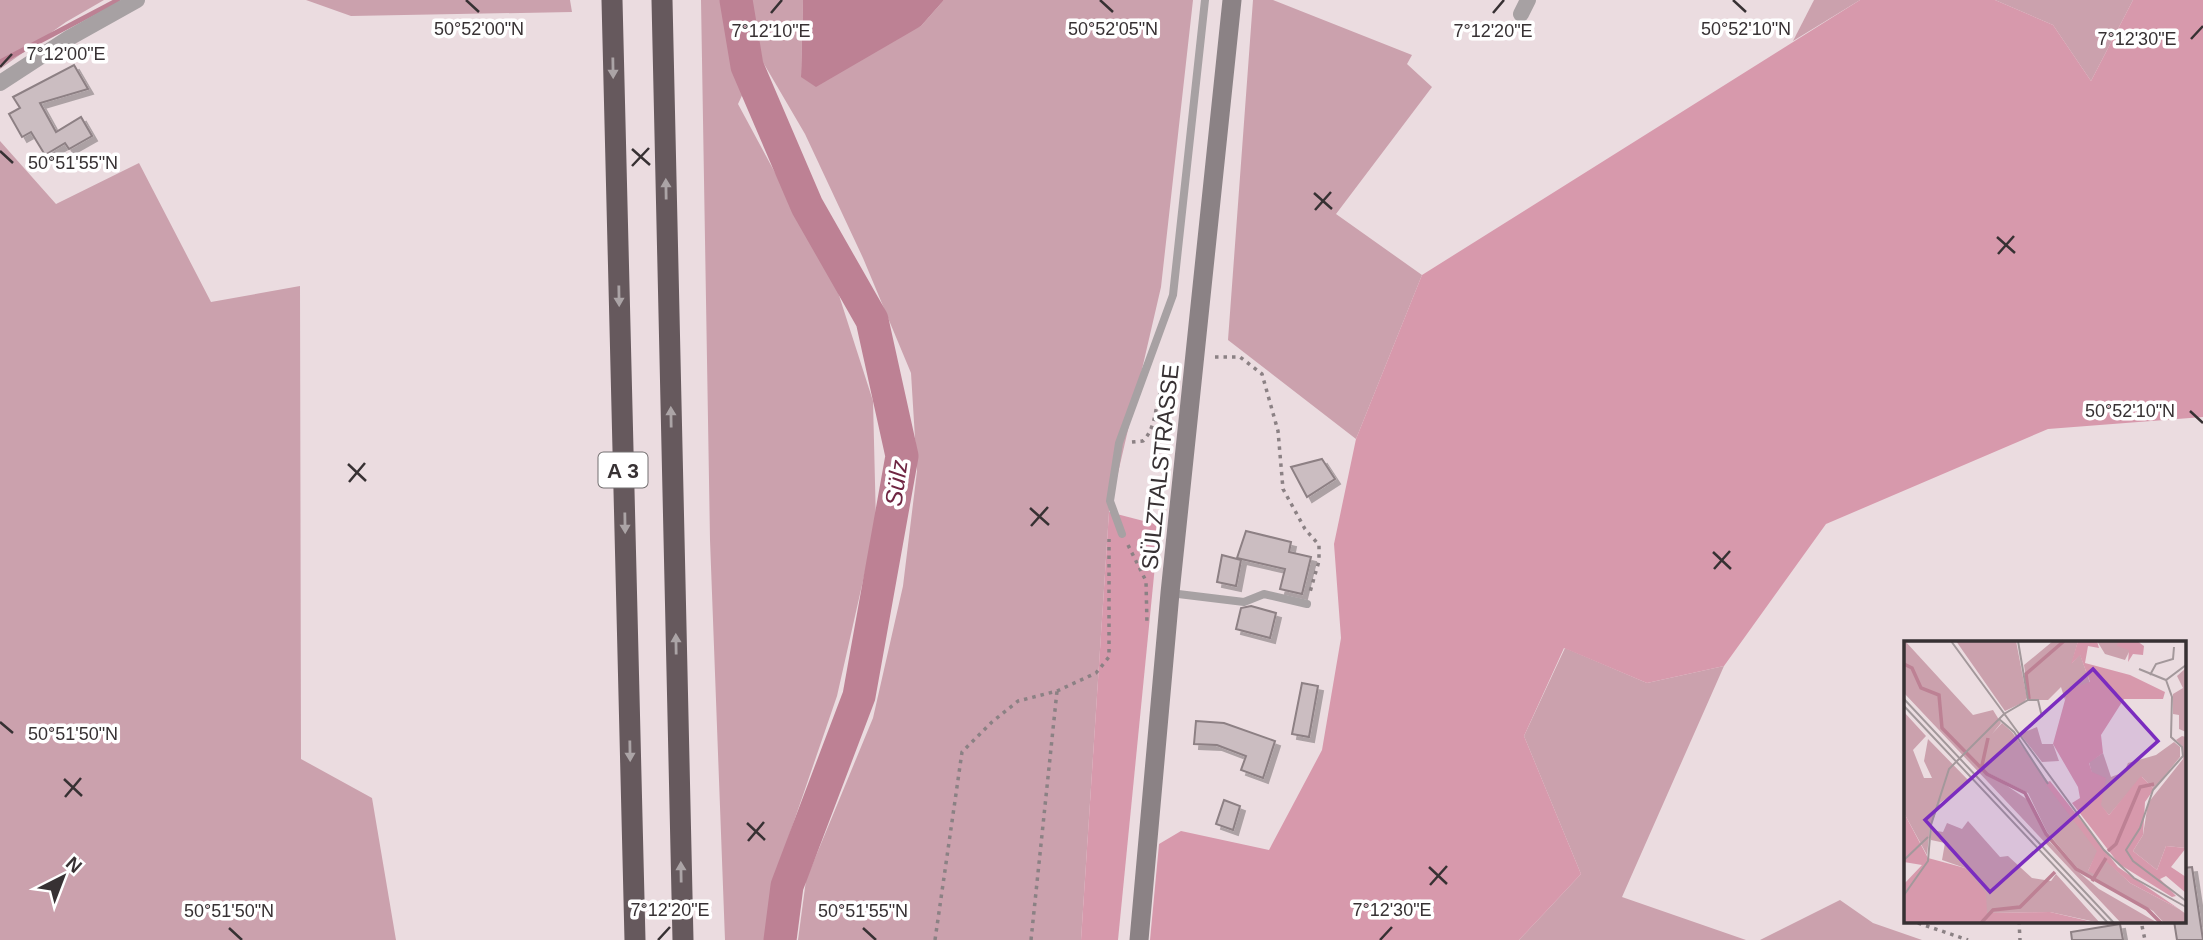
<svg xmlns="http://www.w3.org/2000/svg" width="2203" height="940" viewBox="0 0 2203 940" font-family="Helvetica,sans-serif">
<defs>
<filter id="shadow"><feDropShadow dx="5" dy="5" stdDeviation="0" flood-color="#0004"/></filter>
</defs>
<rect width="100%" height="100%" fill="#ebdce0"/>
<!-- green -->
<g fill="#cba1ad">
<path d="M 0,0 L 104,0 L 66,22 L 0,69 Z"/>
<path d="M 306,0 L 570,0 L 572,12 L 351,16 Z"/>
<path d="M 701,0 L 803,0 L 801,77 L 921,26 L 944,0 L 1193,0 L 1161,287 L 1109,512 L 1081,940 L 798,940 L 806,880 L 873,718 L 903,586 L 917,471 L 911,373 L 863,258 L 805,134 L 760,57 L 738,104 L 836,286 L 873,401 L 876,523 L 837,696 L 780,862 L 764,940 L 725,940 L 710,540 Z"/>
<path d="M 1253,0 L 1273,0 L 1412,55 L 1407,64 L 1432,87 L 1336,214 L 1422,275 L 1356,439 L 1228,340 Z"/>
<path d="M 1814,0 L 1860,0 L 1793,41 Z"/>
<path d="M 1995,0 L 2133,0 L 2091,81 L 2053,25 Z"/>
<path d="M 0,141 L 56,204 L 139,163 L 211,302 L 300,286 L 301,759 L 372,798 L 396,940 L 0,940 Z"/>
<path d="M 1565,648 L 1647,683 L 1724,666 L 1622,897 L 1746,940 L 1519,940 L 1581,874 L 1524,736 Z"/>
<path d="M 1840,900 L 1873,923 L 1922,940 L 1760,940 Z"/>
</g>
<!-- forest -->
<g fill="#d799ac">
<path d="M 1860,0 L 1995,0 L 2053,25 L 2091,81 L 2133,0 L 2203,0 L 2203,417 L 2048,429 L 1826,524 L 1724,666 L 1647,683 L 1564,648 L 1524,736 L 1581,874 L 1519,940 L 1150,940 L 1159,844 L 1181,831 L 1269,850 L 1322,750 L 1341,638 L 1334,544 L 1356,439 L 1422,275 Z"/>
<path d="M 1109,512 L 1159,525 L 1118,940 L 1081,940 Z"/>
</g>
<!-- water -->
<path fill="#bd8194" d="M 803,0 L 944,0 L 921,26 L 816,87 L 801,77 Z"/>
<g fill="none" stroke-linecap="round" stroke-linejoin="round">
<!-- stream -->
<path stroke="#bd8194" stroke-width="5" d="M 0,62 L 118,0"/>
<!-- river -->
<path stroke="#bd8194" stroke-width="33" d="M 736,0 L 747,66 L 807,206 L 872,320 L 902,456 L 859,696 L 787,886 L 780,940"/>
</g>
<!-- building -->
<g fill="#cbbdc1" stroke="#8d8084" stroke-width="2" filter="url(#shadow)">
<path d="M 74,65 L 88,89 L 40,103 L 56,132 L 81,117 L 92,136 L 69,149 L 65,143 L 45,155 L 31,132 L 22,137 L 9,114 L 20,108 L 13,97 Z"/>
<path d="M 1322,459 L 1335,479 L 1307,497 L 1291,467 Z"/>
<path d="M 1246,531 L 1291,542 L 1289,552 L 1311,557 L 1302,594 L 1280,589 L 1285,569 L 1237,558 Z"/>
<path d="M 1222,555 L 1241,560 L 1236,586 L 1217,582 Z"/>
<path d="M 1251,606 L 1276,613 L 1270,638 L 1236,629 L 1241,608 Z"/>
<path d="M 1302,683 L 1318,686 L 1309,737 L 1292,734 Z"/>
<path d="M 1196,721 L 1224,723 L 1275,741 L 1263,778 L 1241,770 L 1246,756 L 1217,745 L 1194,744 Z"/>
<path d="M 1224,800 L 1240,806 L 1233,830 L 1216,824 Z"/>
<path d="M 2192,867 L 2203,940 L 2177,940 L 2174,921 L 2184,921 L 2184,868 Z"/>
<path d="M 2120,924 L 2123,940 L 2072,940 L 2071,932 Z"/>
</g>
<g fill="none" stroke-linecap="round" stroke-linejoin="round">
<!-- path -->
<g stroke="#8b8184" stroke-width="3.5" stroke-dasharray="3.5 5" stroke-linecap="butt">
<path d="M 1215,357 L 1240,357 L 1262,374 L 1278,431 L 1283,489 L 1305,529 L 1319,545 L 1319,561 L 1310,592"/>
<path d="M 1132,442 L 1143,441 C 1162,422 1150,389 1176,373"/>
<path d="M 1128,545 L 1146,581 L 1147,624"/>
<path d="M 2019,921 L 2020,940"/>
<path d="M 1918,923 L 1968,940"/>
<path d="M 2142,926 L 2145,940"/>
<path d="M 935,940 L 962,752 L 992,722 L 1018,701 L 1057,691 L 1096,673 L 1109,657 L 1109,539"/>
<path d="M 1031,940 L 1057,691"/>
</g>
<!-- service -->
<g stroke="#a7a1a3" stroke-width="8">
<path d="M 1122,534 L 1110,501 L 1119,443 L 1173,295 L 1205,0"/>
<path d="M 1170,593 L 1244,602 L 1264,594 L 1307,604"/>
</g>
<!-- minor -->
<g stroke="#a7a1a3" stroke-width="16">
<path d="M 1521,14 L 1528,0"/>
<path d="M 0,83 L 69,38 L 137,0"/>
</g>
<!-- secondary -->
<path stroke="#8b8285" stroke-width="19" d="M 1139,940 L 1170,593 L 1232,0"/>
<!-- motorway -->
<g stroke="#66595d" stroke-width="21">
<path d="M 612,0 L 635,940"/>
<path d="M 662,0 L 683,940"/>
</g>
</g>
<!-- one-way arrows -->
<defs><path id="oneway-solid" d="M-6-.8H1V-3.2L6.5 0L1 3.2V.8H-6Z" transform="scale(1.75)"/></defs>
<g fill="#aba4a6">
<use href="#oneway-solid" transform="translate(613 68) rotate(89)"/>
<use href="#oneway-solid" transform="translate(666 189) rotate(-91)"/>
<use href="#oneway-solid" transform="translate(619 296) rotate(89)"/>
<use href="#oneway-solid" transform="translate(671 417) rotate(-91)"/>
<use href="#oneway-solid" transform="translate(625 523) rotate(89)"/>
<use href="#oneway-solid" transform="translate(676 644) rotate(-91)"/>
<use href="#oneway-solid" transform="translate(630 751) rotate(89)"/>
<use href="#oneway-solid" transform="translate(681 872) rotate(-91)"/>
</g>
<!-- ticks -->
<path fill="none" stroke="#373133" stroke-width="2.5" d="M 466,0 L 479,12M 1100,0 L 1113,12M 1733,0 L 1746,12M 771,13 L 782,0M 1493,13 L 1504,0M 2191,39 L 2203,26M 0,67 L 12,54M 632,149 L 650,165M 0,151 L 13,163M 632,166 L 649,148M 1314,193 L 1332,209M 1315,210 L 1331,192M 1997,237 L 2015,253M 1998,254 L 2014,236M 2190,411 L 2203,423M 348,464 L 366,481M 349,482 L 365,463M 1030,508 L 1049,525M 1031,526 L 1048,507M 1713,552 L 1731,569M 1714,569 L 1730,551M 0,722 L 13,733M 64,779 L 82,796M 65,797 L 81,778M 747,823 L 765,840M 748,841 L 764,822M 1429,867 L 1447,884M 1430,885 L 1447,866M 229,928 L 242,940M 863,928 L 876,940M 658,940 L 670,927M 1380,940 L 1392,927"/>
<g text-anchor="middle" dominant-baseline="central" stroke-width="7" stroke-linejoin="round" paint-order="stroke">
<!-- shield labels -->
<rect fill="#fff" stroke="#736f70" stroke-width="2" x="598.5" y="452.5" width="49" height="35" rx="5"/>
<g font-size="21" font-weight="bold" fill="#373133">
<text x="623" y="470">A 3</text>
</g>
<!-- street labels -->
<g font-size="23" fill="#373133" stroke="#fff">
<text transform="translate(1160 467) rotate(-84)">SÜLZTALSTRASSE</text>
</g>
<!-- water labels -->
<g font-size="24" font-style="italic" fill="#6f2542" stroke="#fff">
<text transform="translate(896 483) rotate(-82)">Sülz</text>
</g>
</g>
<!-- overview -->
<g transform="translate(1904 641)">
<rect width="282" height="282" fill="#ebdce0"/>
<path d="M 1,0 L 69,74 L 89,69 L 97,82 L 88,93 L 98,82 L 108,91 L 194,210 L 184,230 L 202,219 L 226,242 L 275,268 L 282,273 L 282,282 L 260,282 L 249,270 L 175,229 L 143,191 L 124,152 L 84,132 L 124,159 L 145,200 L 172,229 L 195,248 L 254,282 L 217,282 L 0,52 ZM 52,0 L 112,0 L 123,57 L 120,61 L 101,70 ZM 149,0 L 174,0 L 168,22 L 176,13 L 186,42 L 164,48 L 161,59 L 157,46 L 144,59 L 125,59 L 120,24 ZM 193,0 L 215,0 L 226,9 L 221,19 L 201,13 ZM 282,27 L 282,91 L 275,88 L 275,74 L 269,73 L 269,53 L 279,47 L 273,35 ZM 0,71 L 22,95 L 9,109 L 20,137 L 28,137 L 20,120 L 24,98 L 66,141 L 36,162 L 26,186 L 23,214 L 0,172 ZM 133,86 L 138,103 L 149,103 L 155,120 L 138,121 L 116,93 ZM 278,95 L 282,96 L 282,207 L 262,205 L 253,229 L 229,210 L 239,194 L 244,162 L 279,118 L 278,105 L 272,99 ZM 270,101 L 276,106 L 276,116 L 250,148 L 238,136 L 205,174 L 196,164 L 185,121 L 199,112 L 207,136 L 220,131 L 224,122 L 252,114 ZM 64,180 L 96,216 L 104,215 L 128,237 L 147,240 L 152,233 L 196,282 L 146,271 L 83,272 L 61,227 L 38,219 L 41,202 L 27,199 L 27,189 L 39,191 L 43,182 L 58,188 Z" fill="#cba1ad"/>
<path d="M 174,0 L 193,0 L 195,7 L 184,5 L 181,22 L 226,34 L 261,51 L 259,58 L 220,58 L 197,94 L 199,112 L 185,122 L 188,131 L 202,137 L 197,164 L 205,174 L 237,135 L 250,148 L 241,161 L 239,194 L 229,210 L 253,229 L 262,205 L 282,207 L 267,226 L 282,236 L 282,252 L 262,235 L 256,238 L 272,255 L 268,256 L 215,223 L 168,162 L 176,157 L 174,146 L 149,103 L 164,48 L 186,41 L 176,14 L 167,23 ZM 214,0 L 233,0 L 240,5 L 239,14 L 229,13 L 224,21 L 225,9 L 213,5 ZM 146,140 L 214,226 L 275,268 L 226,242 L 202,220 L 194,235 L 184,230 L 193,210 L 141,142 ZM 0,172 L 24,217 L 61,227 L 82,252 L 83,272 L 146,271 L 193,282 L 0,282 L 0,243 L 18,224 L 0,221 Z" fill="#d799ac"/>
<path fill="none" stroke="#bd8194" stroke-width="3.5" d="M 0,23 L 8,27 L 17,47 L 35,54 L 38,87 L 83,133 L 121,152 L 142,193 L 172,228 L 243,268 L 257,282M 125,58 L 122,33 L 160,0M 77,129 L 84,97M 204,210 L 212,203 L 236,146 L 250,143M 188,240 L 202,217M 77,282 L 89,269 L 116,266 L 151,231"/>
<path fill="none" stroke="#a3989b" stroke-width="2" d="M 47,0 L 200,209 L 230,237 L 282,266M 114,0 L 124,59M 235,28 L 262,39 L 282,24M 246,34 L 252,23 L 269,18 L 270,6M 262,39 L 268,56 L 267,96 L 278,106 L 279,115 L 249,149 L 236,187 L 222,209 L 229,220 L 282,260M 0,58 L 210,282M 0,65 L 204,282M 95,78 L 110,91 L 144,143M 0,219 L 24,196M 0,254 L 24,220 L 27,184 L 45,128 L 100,73 L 124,59 L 134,59 L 138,76"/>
<path fill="#7b2cbf" fill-opacity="0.15" stroke="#7b2cbf" stroke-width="3.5" d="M 189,28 L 254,100 L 86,251 L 21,179 Z"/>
<rect width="282" height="282" fill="none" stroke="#373133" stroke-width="3.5"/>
</g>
<g font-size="18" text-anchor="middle" fill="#373133" stroke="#fff" stroke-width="7" stroke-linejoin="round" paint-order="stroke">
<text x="479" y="35">50°52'00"N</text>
<text x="1113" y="35">50°52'05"N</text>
<text x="1746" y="35">50°52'10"N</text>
<text x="771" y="37">7°12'10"E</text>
<text x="1493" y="37">7°12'20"E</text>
<text x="2137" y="45">7°12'30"E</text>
<text x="66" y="60">7°12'00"E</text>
<text x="73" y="169">50°51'55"N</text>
<text x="2130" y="417">50°52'10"N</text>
<text x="73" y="740">50°51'50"N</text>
<text x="670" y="916">7°12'20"E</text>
<text x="1392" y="916">7°12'30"E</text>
<text x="229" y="917">50°51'50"N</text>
<text x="863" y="917">50°51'55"N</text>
</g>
<!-- north arrow -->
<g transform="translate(63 877) rotate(42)" stroke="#ffffff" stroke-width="5" paint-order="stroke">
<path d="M0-5L12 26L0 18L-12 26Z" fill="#373133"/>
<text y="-10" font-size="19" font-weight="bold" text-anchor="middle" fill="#373133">N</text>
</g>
</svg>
